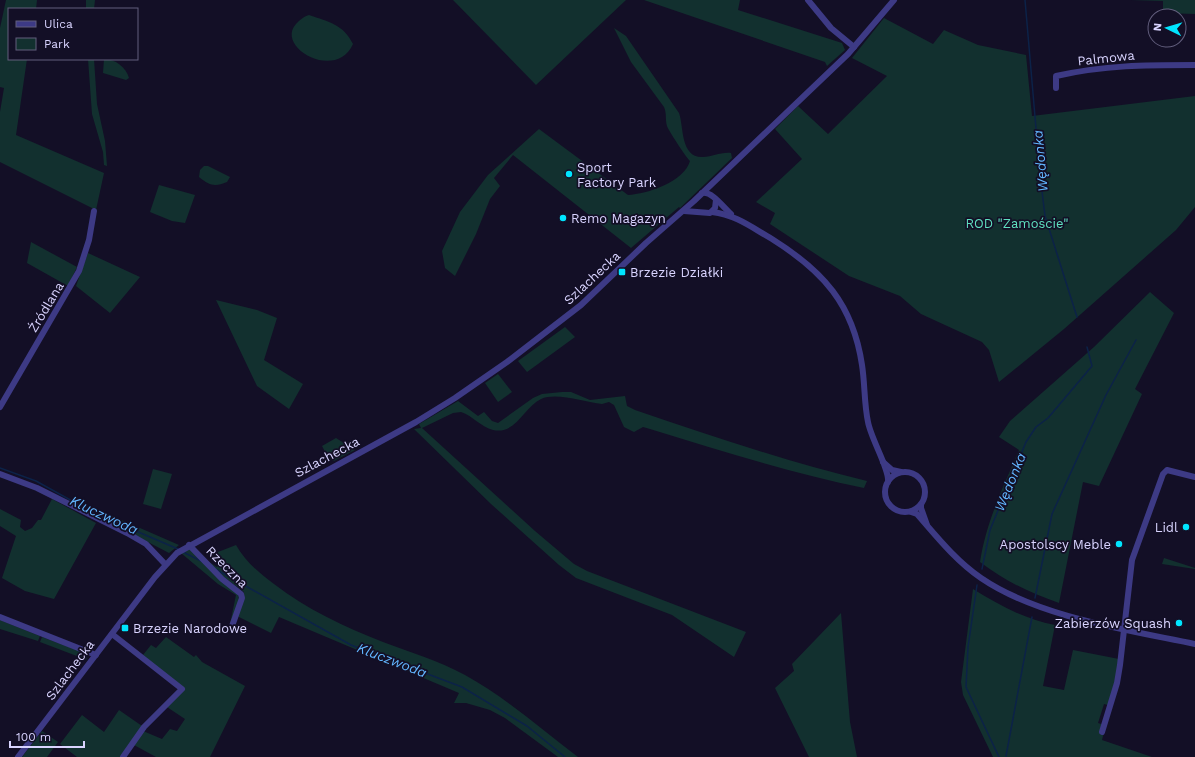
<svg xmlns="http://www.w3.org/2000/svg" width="1195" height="757" viewBox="0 0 1195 757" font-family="'Work Sans',sans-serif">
<rect width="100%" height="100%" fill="#130f26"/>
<!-- green -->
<g fill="#12302f">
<path d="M 6,0 L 37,0 L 36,9 L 9,9 L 9,59 L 27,59 L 16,135 L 104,173 L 96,210 L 0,162 L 0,112 L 4,88 L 0,87 L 0,28 Z"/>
<path d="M 86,0 L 95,0 L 94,9 L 86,9 Z"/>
<path d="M 453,0 L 626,0 L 536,85 Z"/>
<path d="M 644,0 L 740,0 L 738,10 L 842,43 L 845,50 L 827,66 L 825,62 Z"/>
<path d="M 1131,0 L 1195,0 L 1195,14 L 1163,13 L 1163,1 Z"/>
<path d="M 309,15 C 329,22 343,24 353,44 C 336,82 275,47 296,24 C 301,19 303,17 309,15 Z"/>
<path d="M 884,18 L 933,44 L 944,30 L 978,45 L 1026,55 L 1032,116 L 1195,96 L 1195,207 L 1176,230 L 1064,329 L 999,382 L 989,350 L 982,342 L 921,314 L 900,296 L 849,276 L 770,224 L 775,213 L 756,202 L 802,159 L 775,129 L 798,106 L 828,134 L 887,76 L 852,58 Z"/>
<path d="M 614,28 L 626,36 L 679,113 C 684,127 680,158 703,157 C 713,157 720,152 731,153 L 732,158 L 680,208 L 679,207 L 631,248 L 513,155 L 494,178 L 500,186 L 490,199 L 476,234 L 455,276 L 445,268 L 442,251 L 460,212 L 488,175 L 539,129 L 628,195 C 647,194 684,182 690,161 C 686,157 668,130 667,126 C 665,119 667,114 664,107 L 631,62 Z"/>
<path d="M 88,59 L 94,59 L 97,104 L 105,141 L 107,166 L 104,165 L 103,152 L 92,114 Z"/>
<path d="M 104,59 C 115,59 126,67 129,78 L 126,80 L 103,73 Z"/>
<path d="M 204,166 L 208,166 L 230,177 L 227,182 C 215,187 210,186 199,177 L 200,170 Z"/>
<path d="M 159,185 L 195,195 L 185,223 L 172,221 L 150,212 Z"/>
<path d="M 31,242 L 77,267 L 68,286 L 27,263 Z"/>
<path d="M 88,253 L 140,277 L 110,313 L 76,286 Z"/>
<path d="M 1150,292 L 1174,313 L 1135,389 L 1142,394 L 1099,486 L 1083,482 L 1059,603 C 1030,593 1005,581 980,562 C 986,522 1003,488 1019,450 L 999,437 L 1010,421 L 1094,347 Z"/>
<path d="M 216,300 L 257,310 L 277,318 L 264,360 L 303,384 L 289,409 L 257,386 Z"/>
<path d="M 565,327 L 575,337 L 527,372 L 518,361 Z"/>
<path d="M 498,374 L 512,392 L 498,402 L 485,383 Z"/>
<path d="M 562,392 L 571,392 L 590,400 L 625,396 L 627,406 L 635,410 C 712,436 788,462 867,481 L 864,488 C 791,473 721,451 650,429 L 643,427 L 634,432 L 624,427 L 614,405 L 609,402 L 602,404 C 585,402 556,392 541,399 C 524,407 516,435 493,430 C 481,427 473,416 461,412 L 453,413 L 422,428 L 535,531 L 574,564 L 587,571 L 746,632 L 734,657 L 672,615 L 576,578 L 559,565 L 491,504 L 414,429 L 421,428 L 419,424 L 458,401 L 478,416 L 484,412 L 492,421 L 498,423 L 533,398 L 542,394 Z"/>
<path d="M 336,438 L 355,450 L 334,461 L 329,459 L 322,446 Z"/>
<path d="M 153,469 L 172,474 L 161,509 L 143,504 Z"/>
<path d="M 52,499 L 96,523 L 54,599 L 25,591 L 2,578 L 16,536 L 0,526 L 0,509 L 21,520 L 20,527 L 25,531 L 32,528 L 38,520 L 41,520 Z"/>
<path d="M 101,511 L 179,545 L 169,553 L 98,516 Z"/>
<path d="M 236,545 C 245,561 259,573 274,584 C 306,609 345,627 383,642 C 410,652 439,661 465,675 C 505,697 541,729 578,757 L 558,757 L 505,718 L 490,710 L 466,703 L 454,703 L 459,693 L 279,617 L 271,633 L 237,616 L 244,592 L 220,574 L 209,562 L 217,567 L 218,552 Z"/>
<path d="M 190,548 L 238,593 L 239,600 L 229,629 L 236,595 L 218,584 L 181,553 Z"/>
<path d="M 1164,558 L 1195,568 L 1195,569 L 1162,564 Z"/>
<path d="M 973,589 C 999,605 1024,619 1055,625 L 1043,686 L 1064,690 L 1073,650 L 1119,659 L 1116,679 L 1108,705 L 1104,704 L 1098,723 L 1101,724 L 1104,732 L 1102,740 L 1152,757 L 993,757 L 963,695 L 961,682 Z"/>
<path d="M 841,613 L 850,722 L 857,757 L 809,757 L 775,688 L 794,671 L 792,664 Z"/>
<path d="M 0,620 L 40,636 L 38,641 L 0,629 Z"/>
<path d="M 42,637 L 85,653 L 87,659 L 83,661 L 82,658 L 40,642 Z"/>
<path d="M 166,637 L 194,657 L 196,655 L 202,662 L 245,686 L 210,757 L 156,757 L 134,745 L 143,731 L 162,739 L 170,729 L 177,731 L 185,719 L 167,707 L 183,689 L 143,655 L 151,645 L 156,648 Z"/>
<path d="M 119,710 L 142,726 L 120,757 L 77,757 L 60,744 L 82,715 L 104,732 Z"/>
<path d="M 42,731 L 58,742 L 47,757 L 22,757 Z"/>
</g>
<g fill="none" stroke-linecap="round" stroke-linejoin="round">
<!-- stream -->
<g stroke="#0c2248" stroke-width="1.5">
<path d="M 1025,0 L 1040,175 L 1045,216 L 1077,317"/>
<path d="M 0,468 L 36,481 L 94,513 L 178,549"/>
<path d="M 183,552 L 201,561"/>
<path d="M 982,569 L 990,530 L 1026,442 L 1036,427 L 1048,418 L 1092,366 L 1087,347"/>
<path d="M 217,570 L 351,645 L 462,687 L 527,726 L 565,757"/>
<path d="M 977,585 L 968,647 L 966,687 L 999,757"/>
<path d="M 1035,598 L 1052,514 L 1106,395 L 1136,340"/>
<path d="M 1006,756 L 1032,617"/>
</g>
<!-- minor -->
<g stroke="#3d3a85" stroke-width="6">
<path d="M 808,0 L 831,28 L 854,47"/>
<path d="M 1056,88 L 1056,76 C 1105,65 1146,65 1195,65"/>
<path d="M 702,193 C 712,191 723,207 731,214"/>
<path d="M 684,211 L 710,213 L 715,208 L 716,200"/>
<path d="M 712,212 C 736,215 751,227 772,239 C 823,271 853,304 862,365 C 865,384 864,403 868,422 C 871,439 890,470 888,482"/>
<path d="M 0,407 L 79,271 L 89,240 L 94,211"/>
<path d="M 883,462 L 892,470 L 901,472"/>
<circle cx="905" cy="492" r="20"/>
<path d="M 0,474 L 37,488 L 127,533 L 146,544 L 165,564"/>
<path d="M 921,505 L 921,508 L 927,525"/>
<path d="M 911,512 L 917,514 C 937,537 956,561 981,578 C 1038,617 1128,630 1195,644"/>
<path d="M 189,545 L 222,579 L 241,594 L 242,598 L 231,629"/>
<path d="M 0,617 L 96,655"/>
<path d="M 112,634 L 182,689 L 144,727 L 123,757"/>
<path d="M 1102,732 L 1117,683 L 1120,665 L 1132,560 L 1163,474 L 1167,470 L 1195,477"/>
<path d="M 18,757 L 155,577 L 177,553 L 416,422 L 455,398 L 507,362 L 581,305 L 646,243 L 694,201 L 848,54 L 894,0"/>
</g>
</g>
<!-- markers -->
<g fill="#00e5ff" stroke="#130f26" stroke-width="1.5">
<circle cx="569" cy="174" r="4"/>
<circle cx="563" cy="218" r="4"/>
<rect x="618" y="268" width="8" height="8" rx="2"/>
<circle cx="1186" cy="527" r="4"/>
<circle cx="1119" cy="544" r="4"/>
<circle cx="1179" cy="623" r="4"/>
<rect x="121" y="624" width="8" height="8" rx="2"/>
</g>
<g text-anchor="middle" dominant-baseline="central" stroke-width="3.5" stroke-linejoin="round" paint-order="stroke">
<!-- street labels -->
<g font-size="13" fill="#d9d4ff" stroke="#130f26">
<text transform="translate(1106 58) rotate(-6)">Palmowa</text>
<text transform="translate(592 278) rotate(-43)">Szlachecka</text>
<text transform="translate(46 307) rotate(-59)">Źródlana</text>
<text transform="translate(327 457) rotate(-28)">Szlachecka</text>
<text transform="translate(227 567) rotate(45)">Rzeczna</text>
<text transform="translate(70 670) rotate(-53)">Szlachecka</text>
</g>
<!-- poi labels -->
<g font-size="13" fill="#d9d4ff" stroke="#130f26" text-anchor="start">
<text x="577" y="167">Sport<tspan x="577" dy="15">Factory Park</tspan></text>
<text x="571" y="218">Remo Magazyn</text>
<text x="630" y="272">Brzezie Działki</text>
<text x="1178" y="527" text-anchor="end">Lidl</text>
<text x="1111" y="544" text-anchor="end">Apostolscy Meble</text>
<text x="1171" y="623" text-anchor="end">Zabierzów Squash</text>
<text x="133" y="628">Brzezie Narodowe</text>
</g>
<!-- park labels -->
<g font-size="13" fill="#5fe0c0" stroke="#130f26">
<text x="1017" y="223">ROD "Zamoście"</text>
</g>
<!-- water labels -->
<g font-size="14" font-style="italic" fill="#62b6ff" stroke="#130f26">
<text transform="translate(1040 161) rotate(-95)">Wędonka</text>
<text transform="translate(1010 482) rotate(-68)">Wędonka</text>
<text transform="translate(104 515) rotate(25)">Kluczwoda</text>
<text transform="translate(392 660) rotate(21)">Kluczwoda</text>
</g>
</g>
<!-- legend -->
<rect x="8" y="8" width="130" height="52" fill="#130f26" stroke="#625e7d"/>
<rect x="16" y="21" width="20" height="6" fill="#3d3a85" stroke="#625e7d"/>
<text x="44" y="28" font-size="12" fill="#d9d4ff">Ulica</text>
<rect x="16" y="38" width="20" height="12" fill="#12302f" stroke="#625e7d"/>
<text x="44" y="48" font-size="12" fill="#d9d4ff">Park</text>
<!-- north arrow -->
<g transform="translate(1167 28) rotate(275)"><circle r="19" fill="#130f26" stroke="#625e7d"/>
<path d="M0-3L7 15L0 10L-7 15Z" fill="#00e5ff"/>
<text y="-6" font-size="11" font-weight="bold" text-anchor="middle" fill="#d9d4ff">N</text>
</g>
<!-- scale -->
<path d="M10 741v6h74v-6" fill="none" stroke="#d9d4ff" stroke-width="2"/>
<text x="16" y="741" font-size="12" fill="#d9d4ff" stroke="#130f26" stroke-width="3" paint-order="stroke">100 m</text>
</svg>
